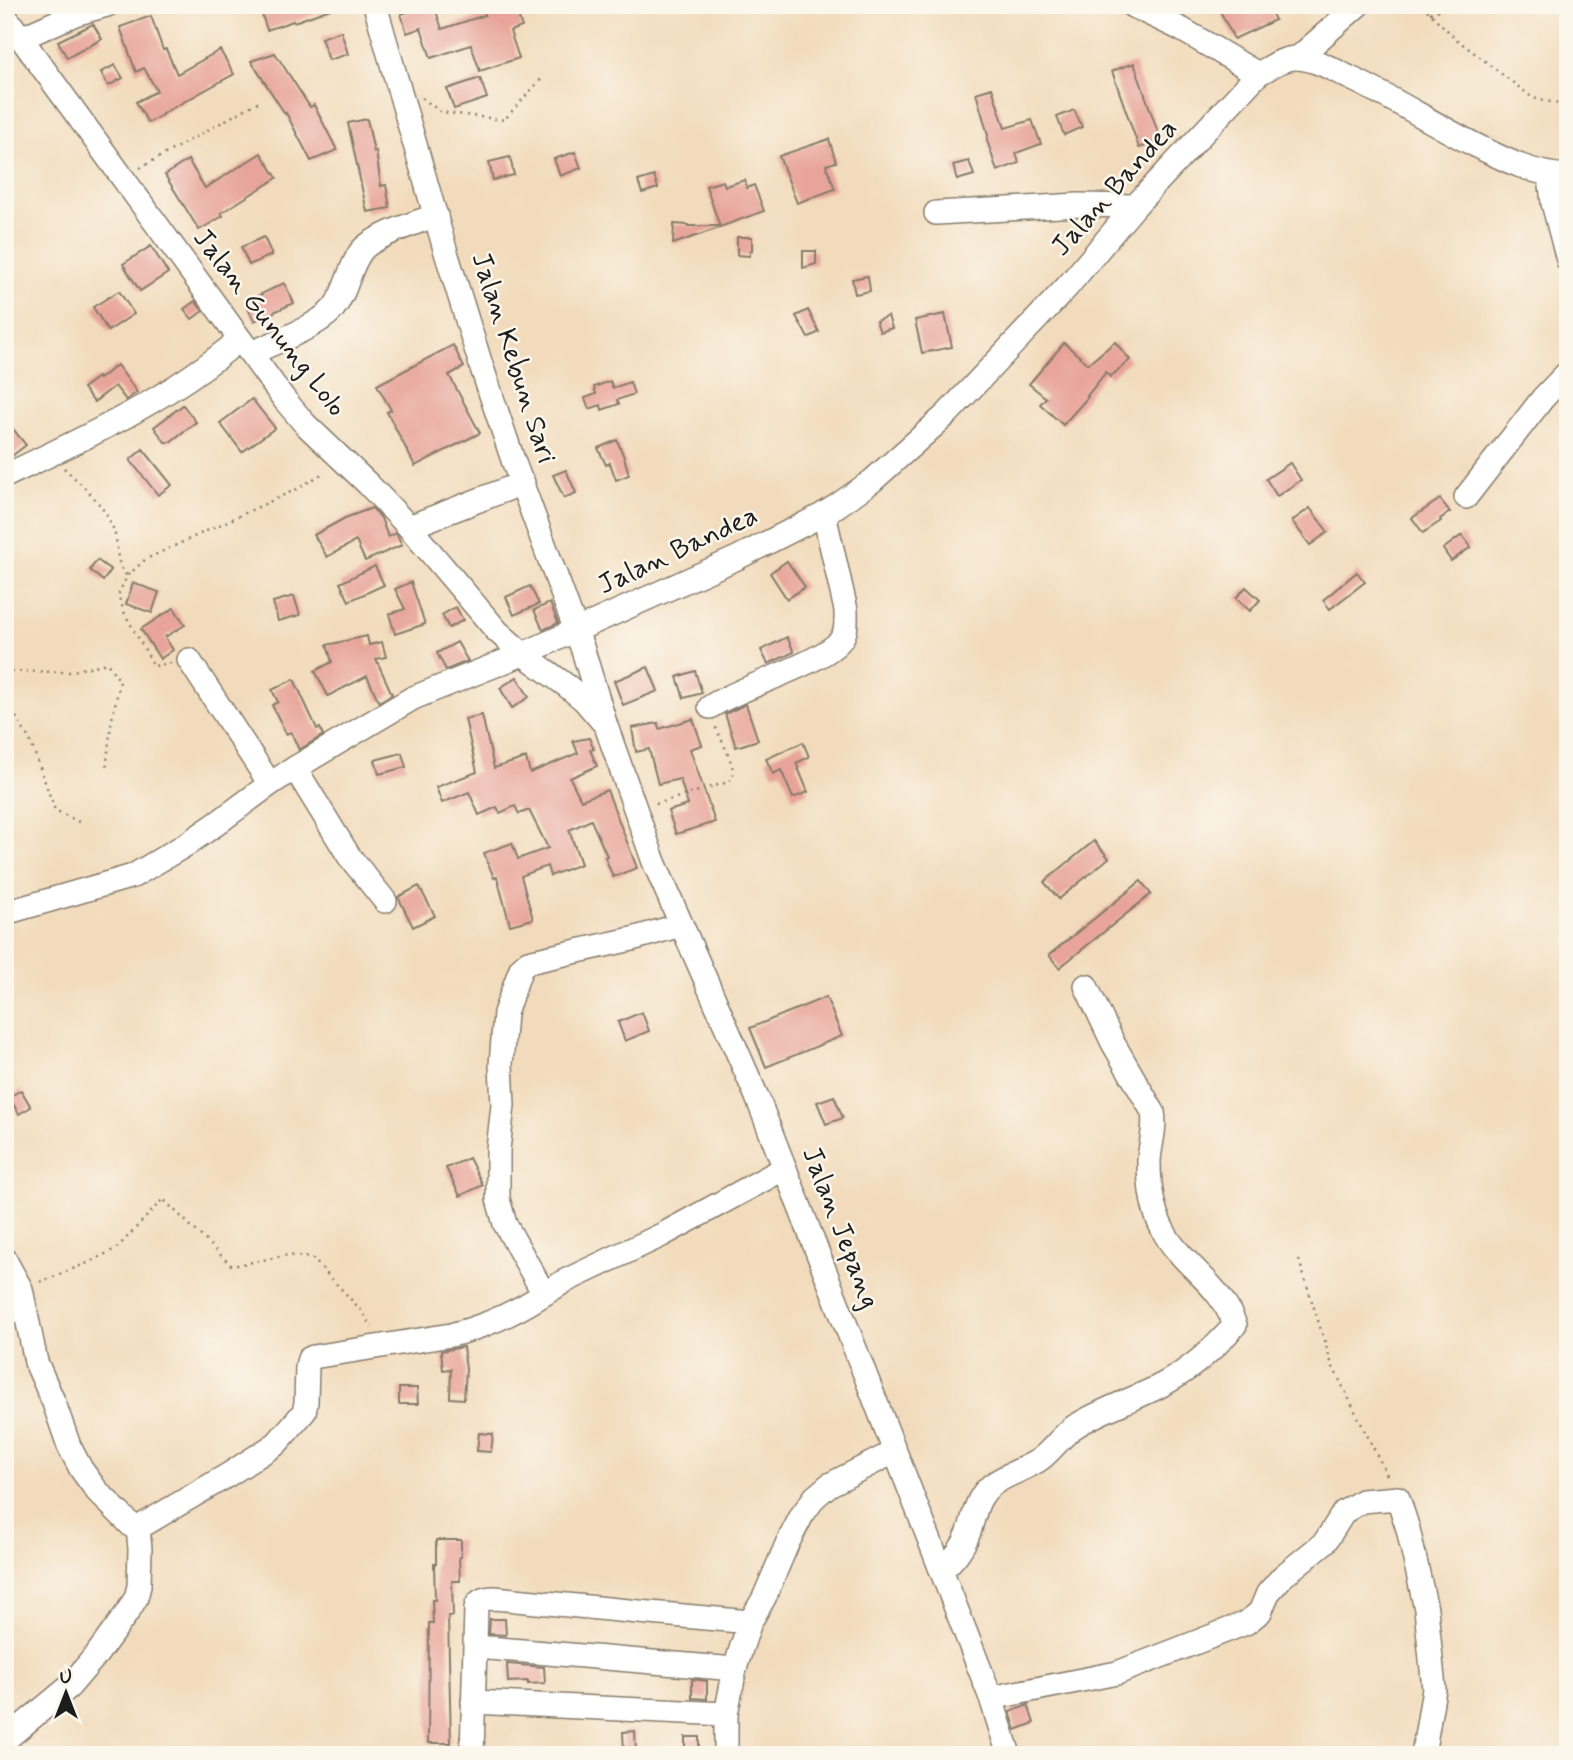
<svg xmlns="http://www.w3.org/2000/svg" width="1573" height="1760" viewBox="0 0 1573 1760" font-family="Mynerve,sans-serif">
<rect width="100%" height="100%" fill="#fbf7ec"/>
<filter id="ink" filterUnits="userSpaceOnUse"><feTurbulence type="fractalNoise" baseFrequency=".0143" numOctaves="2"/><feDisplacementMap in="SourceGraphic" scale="14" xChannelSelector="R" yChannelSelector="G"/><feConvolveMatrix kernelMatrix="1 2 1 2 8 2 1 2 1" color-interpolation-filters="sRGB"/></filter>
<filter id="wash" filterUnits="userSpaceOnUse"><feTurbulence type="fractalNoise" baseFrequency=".00686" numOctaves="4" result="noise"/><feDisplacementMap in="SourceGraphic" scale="28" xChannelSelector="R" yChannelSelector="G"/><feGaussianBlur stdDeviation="1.57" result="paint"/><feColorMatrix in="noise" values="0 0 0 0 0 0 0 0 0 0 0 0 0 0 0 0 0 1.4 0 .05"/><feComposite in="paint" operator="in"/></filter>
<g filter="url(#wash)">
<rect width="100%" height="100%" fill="#f2dbbc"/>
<g id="blocks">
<!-- building -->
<g fill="#e8a49a">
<path d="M 280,5 L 336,5 L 336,7 L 294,22 L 293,21 L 267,30 L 261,12 Z"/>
<path d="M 427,5 L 434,5 L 442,29 L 485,15 L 482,5 L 514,5 L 522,27 L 510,31 L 519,58 L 480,71 L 471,45 L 431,58 L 421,28 L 407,33 L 401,14 Z"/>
<path d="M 1217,5 L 1268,5 L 1275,20 L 1234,39 Z"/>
<path d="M 151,16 L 163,50 L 166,49 L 177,74 L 220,50 L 234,74 L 162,114 L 162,115 L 148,123 L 136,102 L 157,91 L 144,68 L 136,72 L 120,27 Z"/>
<path d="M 93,24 L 102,39 L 67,58 L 58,41 Z"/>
<path d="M 341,31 L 348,54 L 329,60 L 321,38 Z"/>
<path d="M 275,53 L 310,107 L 314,105 L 337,150 L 311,161 L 286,113 L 285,114 L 251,61 Z"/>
<path d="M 1134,63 L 1161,141 L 1139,148 L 1112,71 Z"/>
<path d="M 115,65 L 123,78 L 108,86 L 101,72 Z"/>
<path d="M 480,78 L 487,98 L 454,109 L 447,89 Z"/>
<path d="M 992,88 L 1005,128 L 1032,120 L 1041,144 L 1016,153 L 1019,163 L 997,171 L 987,140 L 988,135 L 976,93 Z"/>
<path d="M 1074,110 L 1082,127 L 1064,135 L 1057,117 Z"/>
<path d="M 367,119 L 374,152 L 376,151 L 381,186 L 386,185 L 390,208 L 367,212 L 348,123 Z"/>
<path d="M 829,139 L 836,162 L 826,165 L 835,189 L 797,203 L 779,156 Z"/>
<path d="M 575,152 L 581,168 L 560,176 L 554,159 Z"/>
<path d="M 261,153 L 277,178 L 221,213 L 223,216 L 199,230 L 165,175 L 188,160 L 205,188 Z"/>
<path d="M 510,157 L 514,175 L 493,180 L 489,162 Z"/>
<path d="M 969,161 L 974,175 L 957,180 L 953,165 Z"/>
<path d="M 654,176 L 658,188 L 642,193 L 638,181 Z"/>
<path d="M 745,180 L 747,188 L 754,185 L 764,211 L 720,227 L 706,186 L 723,181 L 725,186 Z"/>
<path d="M 674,224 L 688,225 L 688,226 L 719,226 L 719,228 L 673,244 Z"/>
<path d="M 264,237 L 272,255 L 249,265 L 241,247 Z"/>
<path d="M 737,237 L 752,237 L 752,251 L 750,251 L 750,256 L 737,255 Z"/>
<path d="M 151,246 L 168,273 L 140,291 L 123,264 Z"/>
<path d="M 803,251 L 816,251 L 816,264 L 803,268 Z"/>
<path d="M 868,276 L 870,291 L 855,294 L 852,279 Z"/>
<path d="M 284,283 L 294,303 L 254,321 L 245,302 Z"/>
<path d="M 119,291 L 134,314 L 108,331 L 93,307 Z"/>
<path d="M 195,301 L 203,311 L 192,319 L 184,309 Z"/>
<path d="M 808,310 L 819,332 L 808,338 L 796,316 Z"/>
<path d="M 945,314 L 952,347 L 922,353 L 915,320 Z"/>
<path d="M 888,316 L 892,328 L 880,332 L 876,321 Z"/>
<path d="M 1115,342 L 1130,360 L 1110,377 L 1106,372 L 1087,396 L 1088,397 L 1063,425 L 1040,404 L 1046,398 L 1029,384 L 1064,343 L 1088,364 Z"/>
<path d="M 453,345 L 464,367 L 449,375 L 480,433 L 415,466 L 387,412 L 391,410 L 377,385 Z"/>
<path d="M 117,365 L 137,392 L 126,400 L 115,386 L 94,402 L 83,388 L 98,377 L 99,379 Z"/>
<path d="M 610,381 L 613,388 L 630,382 L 634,394 L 617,400 L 619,404 L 602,410 L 601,405 L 589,409 L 585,398 L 596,394 L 594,387 Z"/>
<path d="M 252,399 L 275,428 L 242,452 L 220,423 Z"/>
<path d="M 183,405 L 196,422 L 170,442 L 165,442 L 154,427 Z"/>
<path d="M 5,419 L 26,445 L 12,456 L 5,448 Z"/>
<path d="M 617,440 L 624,457 L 629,475 L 616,480 L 610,463 L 606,465 L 598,448 Z"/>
<path d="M 143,449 L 172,485 L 158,495 L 130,460 Z"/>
<path d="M 1290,463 L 1301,480 L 1277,496 L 1266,479 Z"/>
<path d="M 566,470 L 576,493 L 564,498 L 553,475 Z"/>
<path d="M 1440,499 L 1450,512 L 1440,519 L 1441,521 L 1423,533 L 1412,518 Z"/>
<path d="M 372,508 L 381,518 L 388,537 L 396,533 L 402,545 L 365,561 L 356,541 L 327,557 L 314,535 L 345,518 Z"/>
<path d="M 1310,508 L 1328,532 L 1310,545 L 1292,521 Z"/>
<path d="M 1462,535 L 1471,547 L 1451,561 L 1443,549 Z"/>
<path d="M 97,560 L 111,570 L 103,581 L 90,570 Z"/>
<path d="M 787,561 L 805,587 L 787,599 L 770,573 Z"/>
<path d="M 375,566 L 384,585 L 349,601 L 340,583 Z"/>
<path d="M 1357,572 L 1365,582 L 1330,609 L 1323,600 Z"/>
<path d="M 411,582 L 425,624 L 395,634 L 389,614 L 405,609 L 395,589 Z"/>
<path d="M 133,583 L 159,592 L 152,613 L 126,604 Z"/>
<path d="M 530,586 L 539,604 L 514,615 L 506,597 Z"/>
<path d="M 1246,587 L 1260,600 L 1250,611 L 1236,598 Z"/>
<path d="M 294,596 L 300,615 L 278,621 L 273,602 Z"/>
<path d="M 550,603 L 558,623 L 543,630 L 534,610 Z"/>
<path d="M 456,607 L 463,620 L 449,628 L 442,615 Z"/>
<path d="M 174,608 L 185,625 L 165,637 L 173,650 L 160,659 L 141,629 Z"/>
<path d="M 367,636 L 369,645 L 382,642 L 386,657 L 376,659 L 392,694 L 379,702 L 367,676 L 328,696 L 315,671 L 332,662 L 327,645 Z"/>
<path d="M 787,637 L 794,652 L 768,664 L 761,650 Z"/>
<path d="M 457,642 L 468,661 L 446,670 L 437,653 Z"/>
<path d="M 648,667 L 658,691 L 623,705 L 614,681 Z"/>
<path d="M 695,671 L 702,693 L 684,698 L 677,677 Z"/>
<path d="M 517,677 L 529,697 L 512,708 L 500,688 Z"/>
<path d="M 294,679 L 317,729 L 320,728 L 323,735 L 299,750 L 291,732 L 286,734 L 272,705 L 278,702 L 272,690 Z"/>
<path d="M 746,704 L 758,740 L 736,747 L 725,714 Z"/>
<path d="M 482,715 L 494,768 L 526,758 L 530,773 L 578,753 L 573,741 L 589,738 L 594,749 L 590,750 L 597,766 L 570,778 L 581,800 L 607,790 L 637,868 L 613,877 L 605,857 L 607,856 L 591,820 L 569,830 L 581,864 L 550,876 L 547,866 L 521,876 L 533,919 L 510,925 L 497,877 L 494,878 L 484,853 L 512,843 L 518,859 L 548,848 L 529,810 L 519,814 L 515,806 L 500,813 L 497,807 L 479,815 L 469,792 L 442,803 L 436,787 L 477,772 L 465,719 Z"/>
<path d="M 693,719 L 702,745 L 690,749 L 715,822 L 676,834 L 668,811 L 688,805 L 680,779 L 658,784 L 649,749 L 636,752 L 632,728 L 658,723 L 659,729 Z"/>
<path d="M 803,742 L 809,757 L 796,763 L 808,792 L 793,798 L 781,770 L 773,774 L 766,759 Z"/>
<path d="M 402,753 L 406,767 L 379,774 L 375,760 Z"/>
<path d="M 1094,841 L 1109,858 L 1059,899 L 1044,882 Z"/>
<path d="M 1141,881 L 1151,894 L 1059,968 L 1049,955 Z"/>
<path d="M 419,886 L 435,916 L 413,927 L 398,897 Z"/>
<path d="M 826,997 L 842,1036 L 766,1067 L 750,1028 Z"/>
<path d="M 642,1012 L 649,1031 L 625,1041 L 618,1022 Z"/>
<path d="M 21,1090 L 31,1107 L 19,1114 L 9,1097 Z"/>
<path d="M 834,1096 L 843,1118 L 826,1124 L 817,1102 Z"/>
<path d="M 469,1158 L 483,1185 L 460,1196 L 446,1168 Z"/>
<path d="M 463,1347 L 466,1369 L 464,1399 L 450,1398 L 451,1369 L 443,1370 L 441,1351 Z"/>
<path d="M 399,1388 L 417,1388 L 418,1404 L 399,1404 Z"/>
<path d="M 479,1433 L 493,1434 L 491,1452 L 477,1451 Z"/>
<path d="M 436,1540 L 461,1540 L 461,1557 L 459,1557 L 460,1581 L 452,1581 L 453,1616 L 448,1616 L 451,1743 L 428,1743 L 429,1623 L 433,1623 L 432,1600 L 435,1600 L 434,1564 L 436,1564 Z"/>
<path d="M 490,1619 L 505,1619 L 506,1635 L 489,1634 Z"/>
<path d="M 507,1664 L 544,1667 L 545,1683 L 528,1684 L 528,1681 L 508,1682 Z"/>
<path d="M 692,1679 L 707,1681 L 707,1699 L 692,1698 Z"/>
<path d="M 1028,1705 L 1034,1723 L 1016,1730 L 1010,1712 Z"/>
<path d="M 635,1731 L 636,1751 L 624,1752 L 623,1732 Z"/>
<path d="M 685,1737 L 699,1737 L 699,1753 L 685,1754 Z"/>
</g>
</g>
</g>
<g filter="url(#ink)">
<use href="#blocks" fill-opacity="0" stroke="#877c6c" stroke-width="2"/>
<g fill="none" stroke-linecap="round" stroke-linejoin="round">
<!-- minor casing -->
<g stroke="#877c6c" stroke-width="26">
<g id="minor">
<path d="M 375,5 L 445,249 L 482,368 L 513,460 L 582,647 L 606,726 L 654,862 L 757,1097 L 991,1698 L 1009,1755"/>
<path d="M 1131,5 L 1181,29 L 1258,74"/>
<path d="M 5,16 L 240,339 L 284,399 L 305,424 L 368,484 L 409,527 L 497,631 L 523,654 L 567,686 L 584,700 L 602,721"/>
<path d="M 21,38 L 75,14 L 107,5"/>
<path d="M 1298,58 L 1358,5"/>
<path d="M 1550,176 L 1553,203 L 1568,260"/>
<path d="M 936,213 L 1078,205 L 1135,206"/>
<path d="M 251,353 C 274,343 317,327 333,309 C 347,292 349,266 362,250 C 375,235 417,223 436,215"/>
<path d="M 5,476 C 87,437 170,399 240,339"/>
<path d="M 1466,497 L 1543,398 L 1568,372"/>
<path d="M 409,527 L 523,483"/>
<path d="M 189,660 L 270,784"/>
<path d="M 710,707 C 736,688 832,661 843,636 C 847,629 846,618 846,610 L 824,514"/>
<path d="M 295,768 L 349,856 L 385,901"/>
<path d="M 5,913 L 133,876 L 187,844 L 216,824 L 270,784 L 295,768 L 413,698 L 523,654 L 737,558 L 824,514 L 838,505 L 872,481 L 947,414 L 1067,287 L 1135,206 L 1258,74 C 1270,68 1283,57 1298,58 C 1315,59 1332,69 1348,77 C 1392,97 1433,124 1477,146 C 1505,160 1535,175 1568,176"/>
<path d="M 681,925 L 632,939 L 528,962 L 521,968 L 505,1013 L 501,1065 L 503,1105 L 498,1150 L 498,1199 L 505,1224 L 544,1294 L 565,1281 L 662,1235 L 785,1168"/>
<path d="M 5,1260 L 21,1289 L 36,1362 L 54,1403 L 69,1446 L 81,1469 L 97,1491 L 132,1526 L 138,1528 L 228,1475 L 276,1444 L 304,1412 L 306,1403 L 307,1366 L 309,1359 L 313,1357 L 451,1335 C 484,1327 515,1313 544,1294"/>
<path d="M 941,1570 C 954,1560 963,1548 969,1532 C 975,1514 976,1497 992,1485 C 1006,1474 1024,1470 1039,1460 C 1052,1451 1061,1436 1074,1427 C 1099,1411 1129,1401 1156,1388 C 1187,1373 1213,1350 1235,1325 C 1230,1312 1224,1302 1216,1292 C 1199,1271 1175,1254 1163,1230 C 1152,1210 1149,1183 1149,1161 C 1150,1144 1156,1129 1153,1112 L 1113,1043 L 1086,986"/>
<path d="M 476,1647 L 735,1669"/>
<path d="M 991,1698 L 1117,1673 L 1246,1623 L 1260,1612 L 1268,1593 L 1283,1576 L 1325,1542 L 1344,1512 L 1362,1501 L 1398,1498 L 1408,1529 L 1426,1609 L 1434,1689 L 1424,1749 L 1422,1755"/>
<path d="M 473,1702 L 726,1714"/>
<path d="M 5,1740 L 69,1687 L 97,1654 L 127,1613 L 136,1598 L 139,1586 L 140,1549 L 138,1528"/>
<path d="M 472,1755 L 476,1608 C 478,1599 487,1598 495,1598 L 639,1612 L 750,1622"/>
<path d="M 726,1755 L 726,1714 L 735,1669 L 741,1649 L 750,1622 L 764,1598 L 787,1544 L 802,1515 L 815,1497 L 829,1485 L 894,1452"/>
</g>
</g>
<!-- path -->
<g stroke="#877c6c" stroke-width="2.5" stroke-dasharray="2 5" stroke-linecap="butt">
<path d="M 1422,5 L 1456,39 L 1533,98 L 1568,106"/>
<path d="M 1430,13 L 1455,5"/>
<path d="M 422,98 L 441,112 L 504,120 L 543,77"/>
<path d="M 140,168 L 258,102"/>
<path d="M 64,468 C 83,486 103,503 113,528 C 120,545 113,561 127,576"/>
<path d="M 171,663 L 154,666 L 125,614 L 118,595 L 127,576 L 146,559 L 297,489 L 325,472"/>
<path d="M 5,671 L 69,672 L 107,663 L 120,681 L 111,724 L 106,770"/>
<path d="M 5,699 L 30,740 L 55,810 L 79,822"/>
<path d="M 656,804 L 728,782 C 732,778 733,778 733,772 C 733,762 720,737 715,726"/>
<path d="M 1299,1260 L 1332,1365 L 1389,1479"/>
<path d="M 40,1282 L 90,1262 L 117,1248 L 163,1199 L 232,1266 L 288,1255 L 312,1258 L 360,1309 L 372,1327"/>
</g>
<!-- minor -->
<use href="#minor" stroke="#fff" stroke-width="23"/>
</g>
</g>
<g text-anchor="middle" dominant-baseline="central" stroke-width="5" stroke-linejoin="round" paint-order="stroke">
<!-- street labels -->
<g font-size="28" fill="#1c1c1c" stroke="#fbf7ec">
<text transform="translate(1115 188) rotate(-48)">Jalan Bandea</text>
<text transform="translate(269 323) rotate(52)">Jalan Gunung Lolo</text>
<text transform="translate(513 358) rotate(72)">Jalan Kebun Sari</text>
<text transform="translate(678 551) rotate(-25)">Jalan Bandea</text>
<text transform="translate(840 1228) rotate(69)">Jalan Jepang</text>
</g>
</g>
<!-- margin -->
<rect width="1573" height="1760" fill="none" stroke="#fbf7ec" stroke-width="28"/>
<!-- north arrow -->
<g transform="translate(66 1693)" stroke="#fbf7ec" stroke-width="5" paint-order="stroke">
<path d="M0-5L12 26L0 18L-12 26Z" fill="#1c1c1c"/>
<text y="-10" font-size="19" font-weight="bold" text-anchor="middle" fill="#1c1c1c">U</text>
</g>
</svg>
